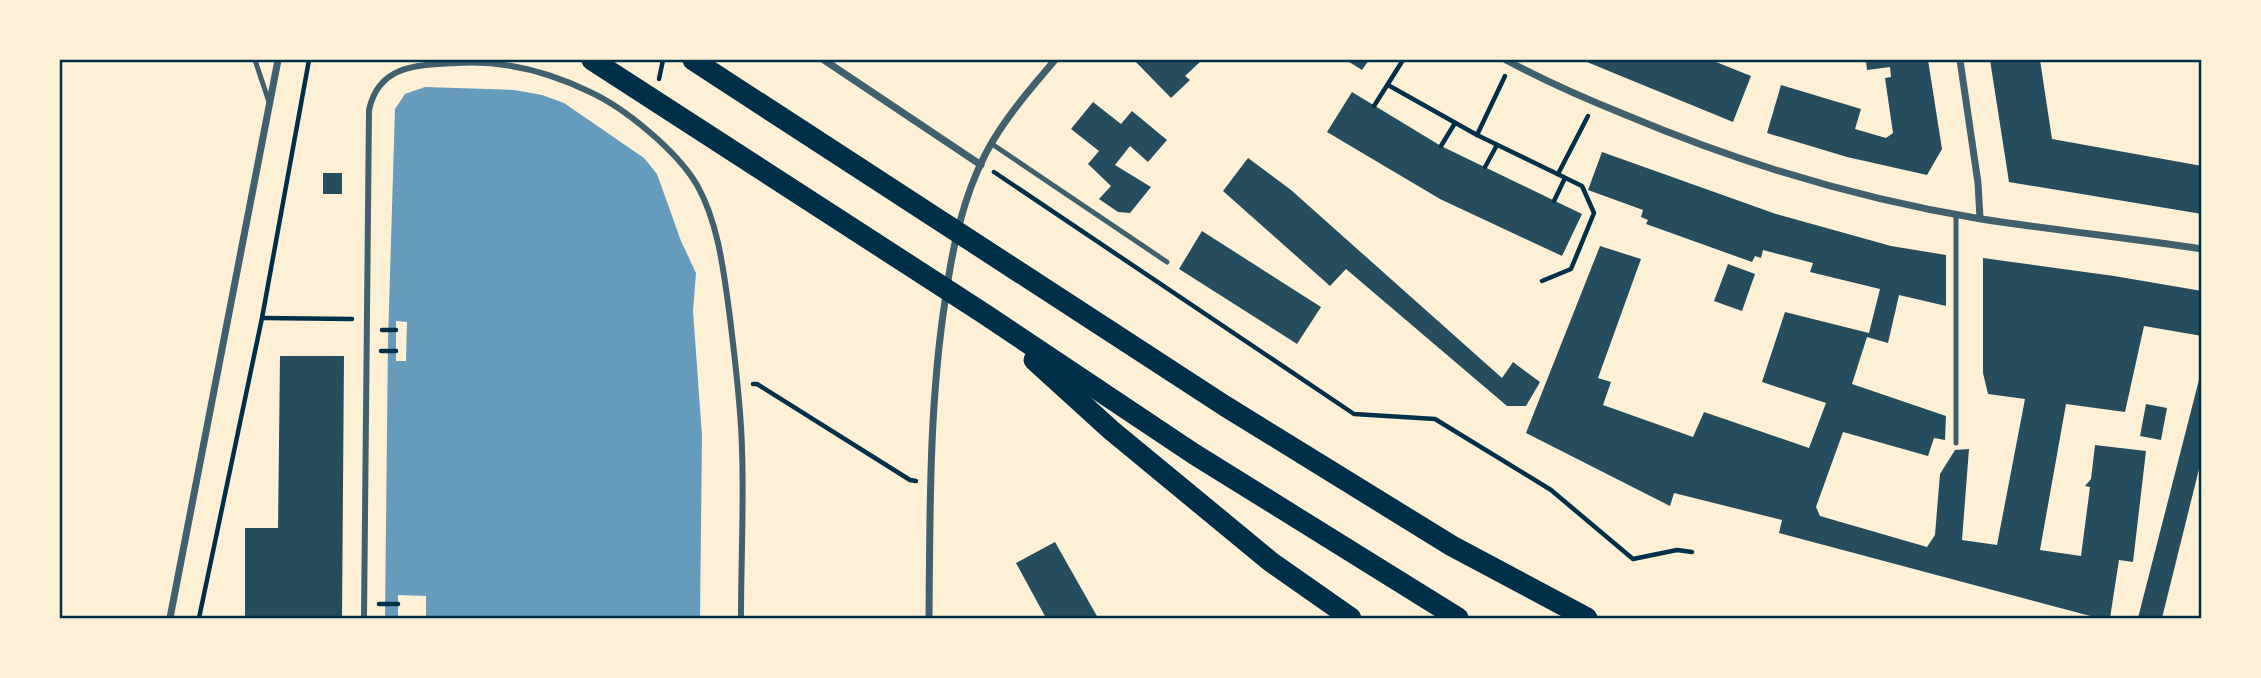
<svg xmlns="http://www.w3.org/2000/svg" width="2261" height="678" viewBox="0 0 2261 678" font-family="'Varela Round',sans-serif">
<rect width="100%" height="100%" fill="#fdf0d5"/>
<!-- water -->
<path fill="#669bbc" d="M 425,87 L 514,90 L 542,95 L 564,103 L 644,158 L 657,174 L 681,241 L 696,273 L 693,311 L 702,436 L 700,618 L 385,618 L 388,340 L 395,109 L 405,94 Z"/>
<!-- pier -->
<g fill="#fdf0d5">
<path d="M 396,321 L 407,322 L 406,361 L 396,361 Z"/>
<path d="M 398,595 L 426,596 L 426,618 L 398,618 Z"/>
</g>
<!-- building -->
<g fill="#264d5e">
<path d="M 1134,60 L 1202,60 L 1185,76 L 1190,80 L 1171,98 Z"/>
<path d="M 1346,60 L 1369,60 L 1362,70 Z"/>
<path d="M 1582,60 L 1711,60 L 1751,76 L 1733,122 Z"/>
<path d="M 1866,60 L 1928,60 L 1942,149 L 1927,175 L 1847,157 L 1767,133 L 1781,85 L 1861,109 L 1855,129 L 1886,138 L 1893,133 L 1885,78 L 1891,77 L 1890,67 L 1867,70 Z"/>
<path d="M 1990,60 L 2040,60 L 2052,139 L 2202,166 L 2202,214 L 2009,182 Z"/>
<path d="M 1352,92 L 1441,146 L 1582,214 L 1562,256 L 1440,199 L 1327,132 Z"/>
<path d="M 1093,102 L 1121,124 L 1132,111 L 1167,140 L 1148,162 L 1130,146 L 1115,165 L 1151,187 L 1130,213 L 1118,212 L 1099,199 L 1111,186 L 1088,164 L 1099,151 L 1071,129 Z"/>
<path d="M 1602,152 L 1776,214 L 1891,246 L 1946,255 L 1946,306 L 1899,295 L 1888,343 L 1867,337 L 1852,384 L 1946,416 L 1945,440 L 1934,438 L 1928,456 L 1843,432 L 1816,507 L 1820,516 L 1927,547 L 1935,535 L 1940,474 L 1955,450 L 1969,449 L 1962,540 L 1997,545 L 2025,399 L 1988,394 L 1983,373 L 1983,258 L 2114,276 L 2202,291 L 2202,336 L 2144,326 L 2125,412 L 2066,404 L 2040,550 L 2081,556 L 2090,487 L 2085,486 L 2091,479 L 2095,445 L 2146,451 L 2133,562 L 2119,560 L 2110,618 L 2098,618 L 1779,533 L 1782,520 L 1674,493 L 1670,506 L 1526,433 L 1600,246 L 1641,259 L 1598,378 L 1611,382 L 1603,405 L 1693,437 L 1704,412 L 1809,448 L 1826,403 L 1762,382 L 1785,312 L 1869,333 L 1880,289 L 1810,272 L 1813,263 L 1763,250 L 1761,258 L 1755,256 L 1752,262 L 1646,224 L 1648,220 L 1641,217 L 1643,210 L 1588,190 Z"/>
<path d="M 1248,158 L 1291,190 L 1502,378 L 1513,362 L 1540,382 L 1526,406 L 1507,406 L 1346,269 L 1330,286 L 1223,191 Z"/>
<rect x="323" y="173" width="19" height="21"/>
<path d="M 1202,231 L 1321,307 L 1297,344 L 1179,269 Z"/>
<path d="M 1728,264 L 1755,274 L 1742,311 L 1714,301 Z"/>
<path d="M 280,356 L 344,356 L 342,618 L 245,618 L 245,528 L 278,528 Z"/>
<path d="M 2202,368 L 2202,457 L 2162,618 L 2138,618 Z"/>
<path d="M 2146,404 L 2167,408 L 2161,440 L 2140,436 Z"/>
<path d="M 1055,542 L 1098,618 L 1046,618 L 1016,563 Z"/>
</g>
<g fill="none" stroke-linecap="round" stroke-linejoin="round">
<!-- path -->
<g stroke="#003049" stroke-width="4.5">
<path d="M 659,79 L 663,60"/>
<path d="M 1388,85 L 1477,135 L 1582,186 L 1594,213 L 1571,269 L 1542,281"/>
<path d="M 1374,106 L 1403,60"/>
<path d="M 1477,135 L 1505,76"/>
<path d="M 1441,146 L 1455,123"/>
<path d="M 1485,167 L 1497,145"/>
<path d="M 994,172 L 1354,414 L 1435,419 L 1551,490 L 1633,559 L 1677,550 L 1692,552"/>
<path d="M 1558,174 L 1588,116"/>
<path d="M 1554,201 L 1565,178"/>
<path d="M 263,318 L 352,319"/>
<path d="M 382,330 L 396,330"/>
<path d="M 381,351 L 396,351"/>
<path d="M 753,384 L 757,384 L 910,480 L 916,481"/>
<path d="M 379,604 L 398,604"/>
<path d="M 199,618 L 262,318 L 309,60"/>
</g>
<!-- service -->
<g stroke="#3f606c" stroke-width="5">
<path d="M 255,60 L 269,102"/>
<path d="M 992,144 L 1167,262"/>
<path d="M 1956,214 L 1956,443"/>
</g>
<!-- pedestrian -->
<path stroke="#3f606c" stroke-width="6" d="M 364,618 L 369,110 C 379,64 419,65 457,63 C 503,60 549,72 590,92 C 625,108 677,151 697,185 C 719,224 724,274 730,318 C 735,361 741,405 742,449 C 744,505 741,562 741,618"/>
<!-- minor -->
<g stroke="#3f606c" stroke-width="7">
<path d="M 824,60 L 981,165"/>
<path d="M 1506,60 C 1545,81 1586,99 1626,115 C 1740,163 1859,199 1981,219 C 2054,230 2128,238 2202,249"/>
<path d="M 1960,60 L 1978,183 L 1980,218"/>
<path d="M 170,618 L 278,60"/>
<path d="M 929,618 C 930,512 929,406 945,301 C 952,250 962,199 986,153 C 1004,119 1031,88 1055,60"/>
</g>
<!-- motorway -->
<g stroke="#003049" stroke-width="21">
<path d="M 592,60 L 983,313 L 1194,454 L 1458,618"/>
<path d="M 693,60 L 1225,406 L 1452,546 L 1587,618"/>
<path d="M 1034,360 L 1111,430 L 1271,562 L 1351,618"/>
</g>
</g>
<!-- border -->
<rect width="2261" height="678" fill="none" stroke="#fdf0d5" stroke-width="122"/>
<rect x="61" y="61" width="2139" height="556" fill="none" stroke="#003049" stroke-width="2.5"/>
</svg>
